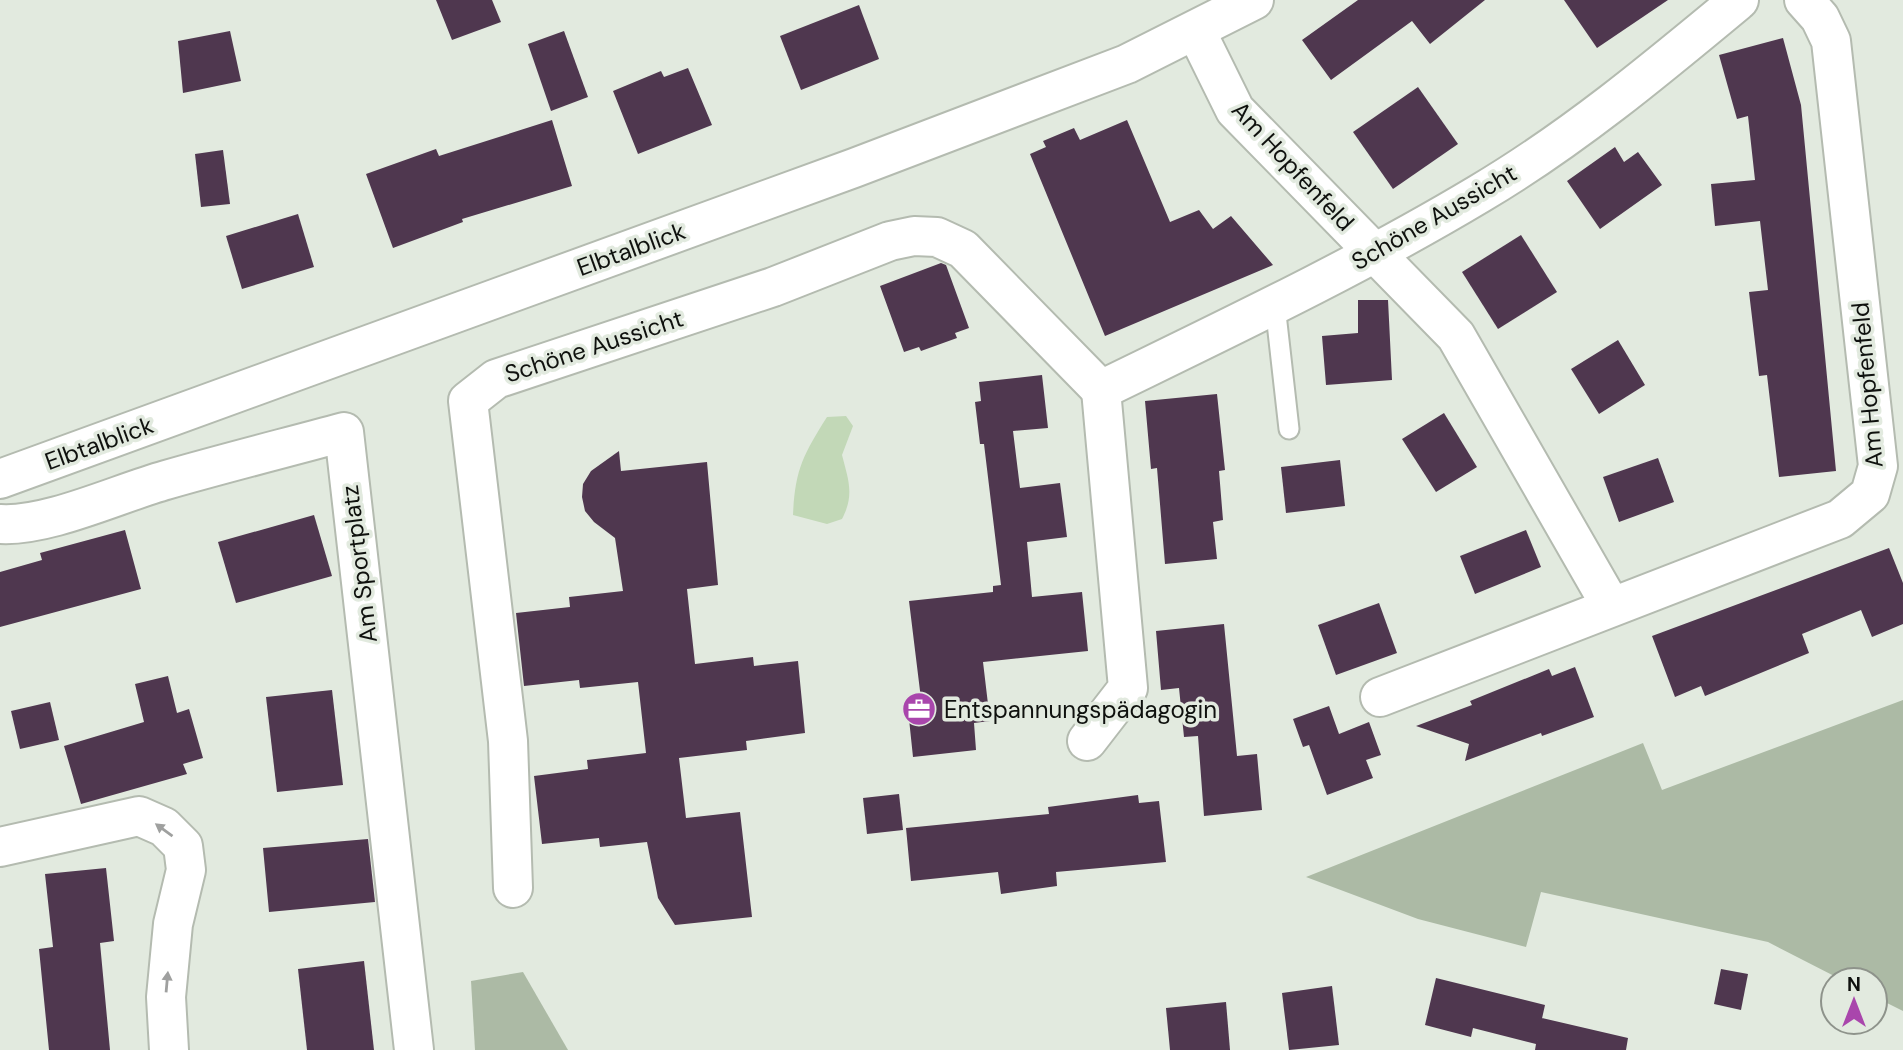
<svg xmlns="http://www.w3.org/2000/svg" width="1903" height="1050" viewBox="0 0 1903 1050" font-family="'DM Sans',sans-serif">
<rect width="100%" height="100%" fill="#e2eadf"/>
<!-- green -->
<g fill="#acbaa5">
<path d="M 1903,700 L 1903,1011 L 1875,997 L 1875,980 L 1842,980 L 1768,942 L 1541,892 L 1526,947 L 1418,919 L 1306,877 L 1643,743 L 1662,790 Z"/>
<path d="M 523,972 L 568,1050 L 475,1050 L 471,981 Z"/>
</g>
<!-- water -->
<path fill="#c2d8b7" d="M 846,416 L 853,426 L 842,455 C 848,479 855,494 842,519 L 827,524 L 793,515 C 795,470 803,455 827,417 Z"/>
<!-- building -->
<g fill="#4f374f">
<path d="M 436,0 L 492,0 L 501,22 L 452,40 Z"/>
<path d="M 1358,0 L 1485,0 L 1430,44 L 1412,21 L 1331,80 L 1302,40 Z"/>
<path d="M 1564,0 L 1668,0 L 1597,48 Z"/>
<path d="M 859,5 L 879,59 L 801,90 L 780,36 Z"/>
<path d="M 230,31 L 241,81 L 183,93 L 178,41 Z"/>
<path d="M 564,31 L 588,97 L 551,111 L 528,44 Z"/>
<path d="M 1783,38 L 1801,105 L 1836,471 L 1779,477 L 1767,375 L 1759,376 L 1749,292 L 1768,290 L 1760,221 L 1715,226 L 1711,184 L 1755,180 L 1748,116 L 1737,119 L 1719,55 Z"/>
<path d="M 688,68 L 712,125 L 638,154 L 613,91 L 661,71 L 664,77 Z"/>
<path d="M 1418,87 L 1458,144 L 1393,189 L 1353,132 Z"/>
<path d="M 552,120 L 572,186 L 462,219 L 463,222 L 393,248 L 366,174 L 436,149 L 439,156 Z"/>
<path d="M 1127,120 L 1170,222 L 1199,210 L 1213,229 L 1231,216 L 1273,265 L 1105,336 L 1030,154 L 1046,147 L 1043,141 L 1074,128 L 1080,140 Z"/>
<path d="M 1615,147 L 1624,162 L 1638,152 L 1662,185 L 1600,229 L 1567,181 Z"/>
<path d="M 223,150 L 230,204 L 201,207 L 195,154 Z"/>
<path d="M 298,214 L 314,267 L 242,289 L 226,236 Z"/>
<path d="M 1521,235 L 1557,292 L 1498,329 L 1462,272 Z"/>
<path d="M 941,263 L 946,265 L 969,328 L 955,333 L 957,338 L 921,351 L 919,347 L 904,352 L 880,286 Z"/>
<path d="M 1358,300 L 1388,300 L 1392,380 L 1326,385 L 1322,336 L 1358,333 Z"/>
<path d="M 1618,340 L 1645,385 L 1599,414 L 1571,369 Z"/>
<path d="M 1042,375 L 1048,428 L 1013,431 L 1020,488 L 1060,483 L 1067,537 L 1027,542 L 1032,597 L 1082,592 L 1088,651 L 983,662 L 990,721 L 974,723 L 976,750 L 913,757 L 907,700 L 921,699 L 909,601 L 993,592 L 993,586 L 1001,585 L 984,444 L 980,444 L 975,402 L 981,401 L 979,382 Z"/>
<path d="M 1217,394 L 1225,470 L 1219,471 L 1223,520 L 1213,522 L 1217,559 L 1165,564 L 1157,468 L 1151,469 L 1145,401 Z"/>
<path d="M 1444,413 L 1477,467 L 1436,492 L 1402,439 Z"/>
<path d="M 619,451 L 621,471 L 707,462 L 718,585 L 687,589 L 695,664 L 753,657 L 754,666 L 798,661 L 805,733 L 746,741 L 747,750 L 679,758 L 686,818 L 740,812 L 752,917 L 675,925 L 658,898 L 647,842 L 600,847 L 599,838 L 542,844 L 534,776 L 588,769 L 587,760 L 646,753 L 638,682 L 580,688 L 579,680 L 524,686 L 516,613 L 570,607 L 569,597 L 623,591 L 615,538 L 594,522 L 585,511 L 582,497 L 583,484 L 591,471 Z"/>
<path d="M 1658,458 L 1674,502 L 1619,522 L 1603,477 Z"/>
<path d="M 1340,460 L 1345,506 L 1286,513 L 1281,467 Z"/>
<path d="M 314,515 L 332,576 L 236,603 L 218,542 Z"/>
<path d="M 125,530 L 141,589 L 0,627 L 0,572 L 42,560 L 40,553 Z"/>
<path d="M 1526,530 L 1541,567 L 1475,594 L 1460,556 Z"/>
<path d="M 1889,548 L 1903,583 L 1903,624 L 1872,637 L 1861,610 L 1802,634 L 1809,653 L 1705,696 L 1701,686 L 1675,697 L 1652,636 Z"/>
<path d="M 1379,603 L 1397,653 L 1336,675 L 1318,625 Z"/>
<path d="M 1224,624 L 1237,756 L 1257,754 L 1262,810 L 1204,816 L 1198,736 L 1184,737 L 1179,688 L 1161,690 L 1156,631 Z"/>
<path d="M 1575,667 L 1594,717 L 1542,736 L 1541,733 L 1465,761 L 1469,744 L 1416,726 L 1472,705 L 1470,701 L 1549,669 L 1552,676 Z"/>
<path d="M 168,676 L 177,713 L 189,709 L 203,758 L 183,764 L 187,774 L 81,804 L 64,746 L 144,722 L 135,684 Z"/>
<path d="M 332,690 L 343,785 L 277,792 L 266,697 Z"/>
<path d="M 50,702 L 59,740 L 20,749 L 11,711 Z"/>
<path d="M 1329,706 L 1339,734 L 1369,722 L 1381,755 L 1366,760 L 1373,778 L 1327,795 L 1309,745 L 1303,747 L 1293,719 Z"/>
<path d="M 899,794 L 903,830 L 867,834 L 863,798 Z"/>
<path d="M 1138,795 L 1139,803 L 1159,801 L 1166,862 L 1056,872 L 1057,886 L 1001,894 L 998,872 L 911,881 L 906,828 L 1049,814 L 1048,807 Z"/>
<path d="M 368,839 L 375,902 L 269,912 L 263,848 Z"/>
<path d="M 106,868 L 114,941 L 100,943 L 110,1050 L 49,1050 L 39,949 L 53,947 L 45,874 Z"/>
<path d="M 364,961 L 374,1050 L 307,1050 L 298,969 Z"/>
<path d="M 1721,969 L 1748,974 L 1741,1010 L 1714,1004 Z"/>
<path d="M 1436,978 L 1545,1005 L 1537,1041 L 1542,1018 L 1628,1038 L 1626,1050 L 1535,1050 L 1536,1044 L 1473,1028 L 1471,1037 L 1425,1025 Z"/>
<path d="M 1332,986 L 1339,1045 L 1289,1050 L 1282,993 Z"/>
<path d="M 1226,1002 L 1230,1050 L 1170,1050 L 1166,1008 Z"/>
</g>
<g fill="none" stroke-linecap="round" stroke-linejoin="round">
<!-- lane casing -->
<g stroke="#b4bbb0" stroke-width="23">
<path id="lane" d="M 1275,305 L 1289,429"/>
</g>
<!-- street casing -->
<g stroke="#b4bbb0" stroke-width="42">
<g id="street">
<path d="M 1196,31 L 1235,110 L 1456,336 L 1611,606"/>
<path d="M 0,524 C 48,527 119,493 166,480 C 225,463 285,448 344,432 L 414,1050"/>
<path d="M 1380,697 L 1840,519 L 1870,494 L 1878,466 L 1831,41 L 1820,18 L 1804,0"/>
<path d="M 1087,741 L 1128,688 L 1101,390"/>
<path d="M 0,847 L 139,816 L 164,827 L 183,846 L 186,870 L 173,924 L 166,997 L 169,1050"/>
<path d="M 513,888 L 508,741 L 468,401 L 496,379 L 773,287 L 890,241 L 914,236 L 937,237 L 963,249 L 1101,390 C 1228,328 1357,267 1479,194 C 1572,139 1656,69 1739,0"/>
</g>
</g>
<!-- secondary casing -->
<g stroke="#b4bbb0" stroke-width="42">
<path id="secondary" d="M 0,479 L 854,168 L 1127,64 L 1254,0"/>
</g>
<!-- lane -->
<use href="#lane" stroke="#fff" stroke-width="19"/>
<!-- street -->
<use href="#street" stroke="#fff" stroke-width="38"/>
<!-- secondary -->
<use href="#secondary" stroke="#fff" stroke-width="38"/>
</g>
<!-- one-way arrows -->
<defs><path id="oneway-solid" d="M-6-.8H1V-3.2L6.5 0L1 3.2V.8H-6Z" transform="scale(1.75)"/></defs>
<g fill="#9fa09f">
<use href="#oneway-solid" transform="translate(164 830) rotate(-144)"/>
<use href="#oneway-solid" transform="translate(167 982) rotate(-85)"/>
</g>
<!-- icons -->
<defs>
<g id="office-disc" transform="scale(1.75)"><circle r="9.5" fill="#a946ac" stroke="#e2eadf"/><path d="M-6-3h4V-5.5h4V-3h4V5H-6ZM-1-4.5V-3h2v-1.5ZM-6 0V1H6V0Z" fill="#fff"/></g>
</defs>
<g fill-rule="evenodd">
<use href="#office-disc" x="919" y="709"/>
</g>
<g text-anchor="middle" dominant-baseline="central" stroke-width="7" stroke-linejoin="round" paint-order="stroke">
<!-- street labels -->
<g font-size="24" fill="#0f110e" stroke="#e2eadf">
<text transform="translate(1293 166) rotate(47)">Am Hopfenfeld</text>
<text transform="translate(1434 217) rotate(-30)">Schöne Aussicht</text>
<text transform="translate(631 249) rotate(-20)">Elbtalblick</text>
<text transform="translate(594 346) rotate(-18)">Schöne Aussicht</text>
<text transform="translate(1867 385) rotate(-95)">Am Hopfenfeld</text>
<text transform="translate(99 443) rotate(-20)">Elbtalblick</text>
<text transform="translate(359 564) rotate(-97)">Am Sportplatz</text>
</g>
<!-- poi labels -->
<g font-size="24" fill="#0f110e" stroke="#e2eadf" text-anchor="start">
<text x="944" y="709">Entspannungspädagogin</text>
</g>
</g>
<!-- north arrow -->
<g transform="translate(1854 1001)"><circle r="33" fill="#e2eadf" stroke="#8e938b" stroke-width="2"/>
<path d="M0-5L12 26L0 18L-12 26Z" fill="#a946ac"/>
<text y="-10" font-size="19" font-weight="bold" text-anchor="middle" fill="#0f110e">N</text>
</g>
</svg>
